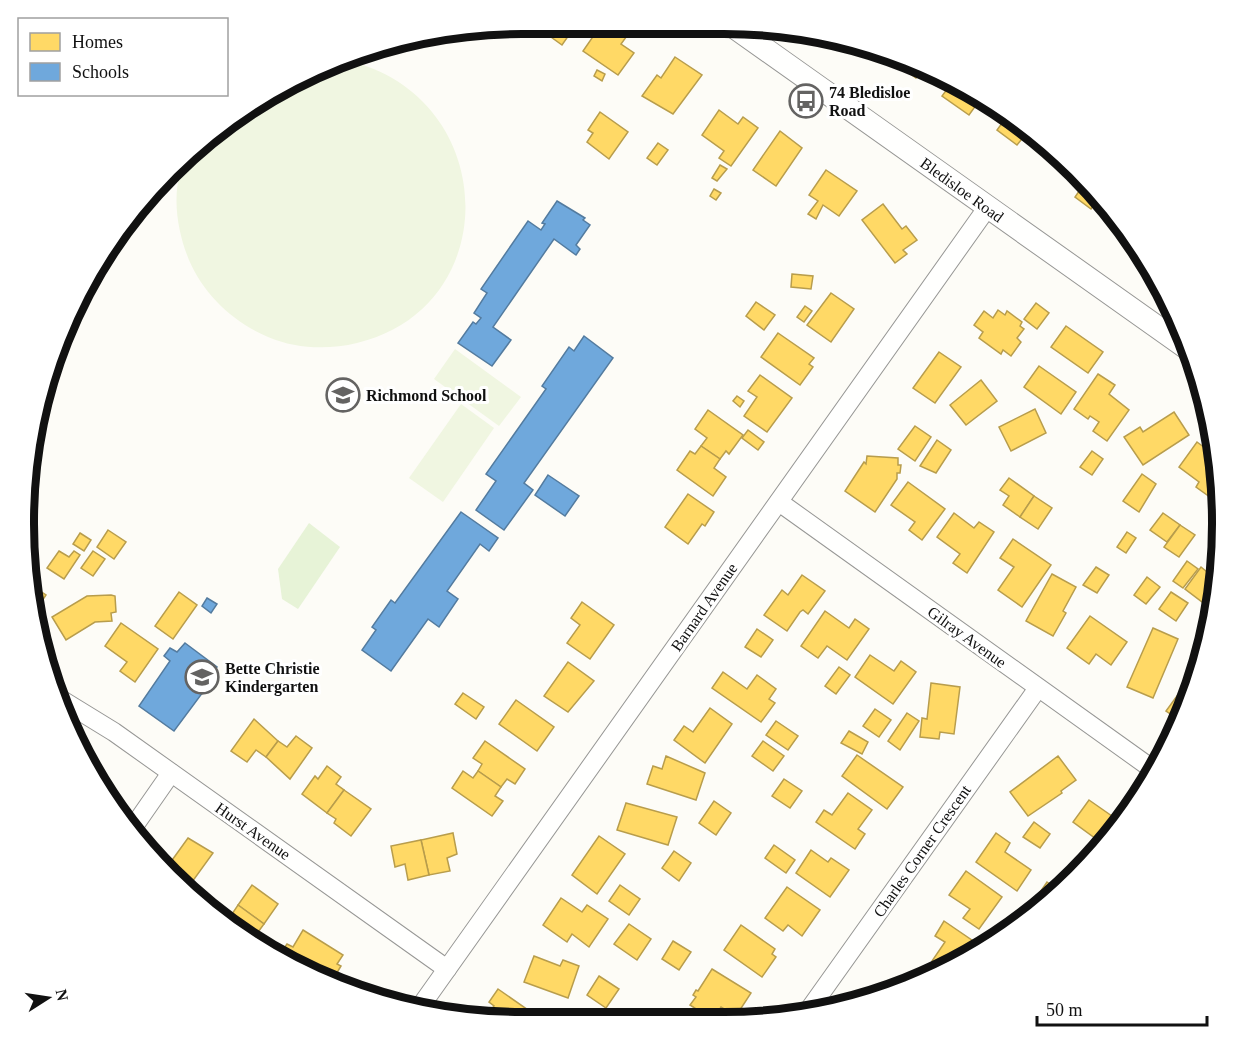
<svg xmlns="http://www.w3.org/2000/svg" width="1247" height="1046" viewBox="0 0 1247 1046" font-family="Georgia,serif">
<rect width="100%" height="100%" fill="#fdfcf7"/>
<!-- green -->
<path fill="#e7f3d7" d="M 309,523 L 340,547 L 298,609 L 282,599 L 278,569 Z"/>
<!-- pitch -->
<g fill="#f0f6e1">
<path d="M 345,60 C 500,94 507,307 357,343 C 328,350 296,349 268,337 C 233,322 204,295 189,260 C 175,226 168,177 194,148 L 302,76 Z"/>
<path d="M 455,349 L 521,397 L 499,426 L 434,379 Z"/>
<path d="M 461,404 L 494,428 L 443,502 L 409,478 Z"/>
</g>
<!-- homes -->
<g fill="#ffd966" stroke="#b89d4c" stroke-width="1.5">
<path d="M 533,24 L 576,25 L 562,45 Z"/>
<path d="M 601,25 L 627,26 L 632,29 L 621,44 L 634,53 L 618,75 L 583,51 Z"/>
<path d="M 675,57 L 702,75 L 673,114 L 642,96 L 657,75 L 661,78 Z"/>
<path d="M 897,61 L 923,69 L 916,78 L 895,63 Z"/>
<path d="M 597,70 L 605,74 L 602,81 L 594,76 Z"/>
<path d="M 953,81 L 985,104 L 984,105 L 979,101 L 969,115 L 942,96 Z"/>
<path d="M 719,110 L 738,124 L 743,117 L 758,128 L 731,166 L 719,158 L 724,151 L 702,135 Z"/>
<path d="M 600,112 L 628,132 L 609,159 L 587,142 L 593,133 L 588,130 Z"/>
<path d="M 1005,119 L 1026,134 L 1017,145 L 997,130 Z"/>
<path d="M 780,131 L 802,148 L 776,186 L 753,170 Z"/>
<path d="M 658,143 L 668,150 L 657,165 L 647,158 Z"/>
<path d="M 1047,149 L 1077,170 L 1081,176 L 1078,181 L 1043,155 Z"/>
<path d="M 720,165 L 727,169 L 717,181 L 712,178 Z"/>
<path d="M 826,170 L 857,191 L 839,216 L 823,205 L 816,219 L 808,214 L 818,201 L 809,195 Z"/>
<path d="M 1086,181 L 1099,198 L 1091,209 L 1075,197 Z"/>
<path d="M 714,189 L 721,193 L 716,200 L 710,196 Z"/>
<path d="M 883,204 L 902,229 L 906,226 L 917,240 L 903,250 L 907,254 L 895,263 L 862,220 Z"/>
<path d="M 792,274 L 813,276 L 811,289 L 791,287 Z"/>
<path d="M 831,293 L 854,309 L 831,342 L 807,325 Z"/>
<path d="M 756,302 L 775,315 L 764,330 L 746,316 Z"/>
<path d="M 1036,303 L 1049,313 L 1037,329 L 1024,319 Z"/>
<path d="M 805,306 L 812,311 L 804,322 L 797,317 Z"/>
<path d="M 998,310 L 1005,315 L 1007,311 L 1022,322 L 1020,326 L 1024,329 L 1017,338 L 1021,342 L 1011,356 L 1003,350 L 1001,354 L 979,338 L 983,332 L 974,325 L 984,311 L 993,318 Z"/>
<path d="M 1066,326 L 1103,352 L 1088,373 L 1051,347 Z"/>
<path d="M 778,333 L 814,358 L 809,364 L 813,367 L 800,385 L 761,357 Z"/>
<path d="M 939,352 L 961,367 L 935,403 L 913,388 Z"/>
<path d="M 1039,366 L 1076,392 L 1061,414 L 1024,387 Z"/>
<path d="M 1098,374 L 1115,385 L 1109,394 L 1129,410 L 1107,441 L 1093,431 L 1099,422 L 1090,416 L 1088,419 L 1074,409 Z"/>
<path d="M 760,375 L 792,398 L 767,432 L 744,416 L 757,397 L 748,391 Z"/>
<path d="M 981,380 L 997,401 L 966,425 L 950,405 Z"/>
<path d="M 737,396 L 744,401 L 740,407 L 733,401 Z"/>
<path d="M 1035,409 L 1046,433 L 1011,451 L 999,427 Z"/>
<path d="M 708,410 L 743,435 L 729,454 L 726,451 L 720,459 L 701,446 L 707,438 L 695,429 Z"/>
<path d="M 1174,412 L 1189,435 L 1143,465 L 1124,437 L 1140,427 L 1143,432 Z"/>
<path d="M 915,426 L 931,437 L 915,461 L 898,449 Z"/>
<path d="M 748,430 L 764,442 L 758,450 L 742,438 Z"/>
<path d="M 937,440 L 951,450 L 936,473 L 920,466 Z"/>
<path d="M 1197,442 L 1217,457 L 1220,491 L 1214,500 L 1196,487 L 1199,482 L 1179,467 Z"/>
<path d="M 701,446 L 720,459 L 714,468 L 726,477 L 713,496 L 677,470 L 690,451 L 695,454 Z"/>
<path d="M 1092,451 L 1103,459 L 1092,475 L 1080,467 Z"/>
<path d="M 867,456 L 898,458 L 898,465 L 901,465 L 900,473 L 897,473 L 897,479 L 875,512 L 845,491 L 864,462 L 866,464 Z"/>
<path d="M 1142,474 L 1156,484 L 1139,512 L 1123,501 Z"/>
<path d="M 1009,478 L 1034,496 L 1020,517 L 1003,505 L 1009,496 L 1000,490 Z"/>
<path d="M 908,482 L 945,509 L 922,540 L 909,530 L 915,522 L 891,505 Z"/>
<path d="M 688,494 L 714,512 L 705,526 L 702,524 L 688,544 L 665,527 Z"/>
<path d="M 1034,496 L 1052,508 L 1038,529 L 1020,517 Z"/>
<path d="M 954,513 L 974,528 L 979,522 L 994,532 L 967,573 L 953,563 L 960,554 L 937,537 Z"/>
<path d="M 1163,513 L 1180,525 L 1167,542 L 1150,530 Z"/>
<path d="M 1180,525 L 1195,535 L 1179,557 L 1164,547 Z"/>
<path d="M 108,530 L 126,542 L 114,559 L 97,547 Z"/>
<path d="M 1127,532 L 1136,538 L 1126,553 L 1117,547 Z"/>
<path d="M 80,533 L 91,540 L 84,551 L 73,544 Z"/>
<path d="M 1013,539 L 1051,565 L 1022,607 L 998,590 L 1014,567 L 1000,558 Z"/>
<path d="M 59,551 L 69,557 L 74,551 L 80,555 L 64,579 L 47,568 Z"/>
<path d="M 93,551 L 105,559 L 93,576 L 81,568 Z"/>
<path d="M 1187,561 L 1198,569 L 1183,588 L 1173,581 Z"/>
<path d="M 1096,567 L 1109,575 L 1097,593 L 1083,585 Z"/>
<path d="M 1201,567 L 1217,580 L 1214,611 L 1185,589 Z"/>
<path d="M 1052,574 L 1076,587 L 1063,611 L 1066,613 L 1053,636 L 1026,621 Z"/>
<path d="M 802,575 L 825,591 L 808,614 L 803,610 L 800,612 L 787,631 L 764,615 L 782,590 L 788,595 Z"/>
<path d="M 1147,577 L 1160,587 L 1146,604 L 1134,595 Z"/>
<path d="M 28,583 L 46,595 L 38,607 L 33,607 Z"/>
<path d="M 179,592 L 197,605 L 173,639 L 155,626 Z"/>
<path d="M 1171,592 L 1188,603 L 1176,621 L 1159,609 Z"/>
<path d="M 111,595 L 115,596 L 116,612 L 111,613 L 112,621 L 95,622 L 66,640 L 52,617 L 87,596 Z"/>
<path d="M 582,602 L 614,625 L 590,659 L 567,643 L 580,625 L 571,618 Z"/>
<path d="M 825,611 L 849,628 L 855,619 L 869,629 L 847,660 L 827,646 L 818,658 L 801,646 Z"/>
<path d="M 1090,616 L 1127,642 L 1111,665 L 1096,654 L 1089,664 L 1067,648 Z"/>
<path d="M 121,623 L 158,649 L 135,682 L 120,671 L 127,662 L 105,646 Z"/>
<path d="M 1153,628 L 1178,639 L 1153,698 L 1127,687 Z"/>
<path d="M 757,629 L 773,640 L 761,657 L 745,647 Z"/>
<path d="M 870,655 L 894,671 L 901,661 L 916,672 L 893,704 L 855,677 Z"/>
<path d="M 568,662 L 594,681 L 568,712 L 544,696 Z"/>
<path d="M 839,667 L 850,675 L 836,694 L 825,686 Z"/>
<path d="M 723,672 L 747,689 L 757,675 L 776,689 L 769,699 L 775,703 L 761,722 L 712,688 Z"/>
<path d="M 1193,674 L 1196,677 L 1181,721 L 1166,711 Z"/>
<path d="M 931,683 L 960,687 L 954,734 L 940,732 L 939,739 L 920,737 L 922,718 L 927,719 Z"/>
<path d="M 463,693 L 484,707 L 476,719 L 455,704 Z"/>
<path d="M 516,700 L 554,727 L 537,751 L 499,724 Z"/>
<path d="M 710,708 L 732,724 L 705,763 L 674,740 L 684,726 L 693,732 Z"/>
<path d="M 875,709 L 891,720 L 879,737 L 863,726 Z"/>
<path d="M 907,713 L 919,721 L 900,750 L 888,741 Z"/>
<path d="M 254,719 L 278,741 L 266,757 L 256,750 L 247,762 L 231,751 Z"/>
<path d="M 776,721 L 798,736 L 788,750 L 766,735 Z"/>
<path d="M 849,731 L 868,742 L 862,754 L 841,743 Z"/>
<path d="M 296,736 L 312,748 L 290,779 L 266,757 L 278,741 L 287,747 Z"/>
<path d="M 485,741 L 525,769 L 515,784 L 507,779 L 501,787 L 478,771 L 482,764 L 473,758 Z"/>
<path d="M 763,741 L 784,756 L 773,771 L 752,756 Z"/>
<path d="M 857,755 L 903,787 L 887,809 L 842,776 Z"/>
<path d="M 666,756 L 705,773 L 696,800 L 647,784 L 653,766 L 662,769 Z"/>
<path d="M 1058,756 L 1076,780 L 1061,791 L 1062,793 L 1028,816 L 1010,792 Z"/>
<path d="M 327,766 L 341,777 L 336,784 L 344,790 L 327,813 L 302,794 L 315,776 L 318,779 Z"/>
<path d="M 463,771 L 473,778 L 478,771 L 501,787 L 495,796 L 503,801 L 492,816 L 452,788 Z"/>
<path d="M 784,779 L 802,791 L 790,808 L 772,796 Z"/>
<path d="M 344,790 L 371,809 L 351,836 L 334,823 L 336,819 L 327,813 Z"/>
<path d="M 848,793 L 872,810 L 858,829 L 865,834 L 855,849 L 816,822 L 824,810 L 832,815 Z"/>
<path d="M 1089,800 L 1112,816 L 1119,807 L 1128,814 L 1103,844 L 1073,822 Z"/>
<path d="M 714,801 L 731,813 L 716,835 L 699,823 Z"/>
<path d="M 626,803 L 677,817 L 668,845 L 617,830 Z"/>
<path d="M 1034,822 L 1050,834 L 1040,848 L 1023,837 Z"/>
<path d="M 453,833 L 457,854 L 447,858 L 450,871 L 429,875 L 421,840 Z"/>
<path d="M 996,833 L 1010,843 L 1005,852 L 1031,870 L 1017,891 L 976,862 Z"/>
<path d="M 599,836 L 625,854 L 597,894 L 572,875 Z"/>
<path d="M 188,838 L 213,853 L 187,889 L 165,870 Z"/>
<path d="M 421,840 L 429,875 L 408,880 L 405,864 L 395,867 L 391,846 Z"/>
<path d="M 774,845 L 795,860 L 786,873 L 765,858 Z"/>
<path d="M 811,850 L 828,862 L 831,858 L 849,870 L 830,897 L 796,873 Z"/>
<path d="M 674,851 L 691,863 L 679,881 L 662,868 Z"/>
<path d="M 966,871 L 1002,897 L 979,929 L 963,918 L 970,909 L 949,895 Z"/>
<path d="M 1047,882 L 1059,890 L 1037,909 L 1031,905 Z"/>
<path d="M 252,885 L 278,904 L 264,924 L 238,905 Z"/>
<path d="M 620,885 L 640,899 L 629,915 L 609,901 Z"/>
<path d="M 787,887 L 820,910 L 802,936 L 788,925 L 783,931 L 765,918 Z"/>
<path d="M 561,898 L 582,912 L 587,905 L 608,919 L 589,947 L 572,934 L 567,942 L 543,925 Z"/>
<path d="M 238,905 L 264,924 L 253,939 L 228,920 Z"/>
<path d="M 944,921 L 979,945 L 974,952 L 943,969 L 932,961 L 945,942 L 935,936 Z"/>
<path d="M 629,924 L 651,939 L 637,960 L 614,944 Z"/>
<path d="M 741,925 L 775,949 L 772,954 L 776,957 L 762,977 L 724,950 Z"/>
<path d="M 303,930 L 343,955 L 337,964 L 341,966 L 332,981 L 303,962 L 300,967 L 278,957 L 287,944 L 293,947 Z"/>
<path d="M 257,933 L 266,940 L 262,946 L 253,939 Z"/>
<path d="M 673,941 L 691,952 L 679,970 L 662,959 Z"/>
<path d="M 534,956 L 560,966 L 563,960 L 579,966 L 568,998 L 524,982 Z"/>
<path d="M 712,969 L 751,993 L 736,1016 L 721,1007 L 713,1020 L 690,1005 L 696,997 L 693,995 L 696,990 L 698,991 Z"/>
<path d="M 599,976 L 619,989 L 606,1008 L 587,995 Z"/>
<path d="M 498,989 L 541,1019 L 540,1021 L 491,1021 L 486,1017 L 494,1006 L 489,1002 Z"/>
</g>
<!-- schools -->
<g fill="#6fa8dc" stroke="#537b9f" stroke-width="1.5">
<path d="M 557,201 L 585,218 L 583,220 L 590,225 L 576,245 L 580,249 L 576,255 L 554,239 L 493,327 L 511,340 L 492,366 L 458,343 L 473,322 L 476,324 L 481,318 L 474,313 L 487,293 L 481,289 L 528,221 L 541,230 L 545,224 L 542,223 Z"/>
<path d="M 584,336 L 613,358 L 524,483 L 533,490 L 504,530 L 476,510 L 496,481 L 486,474 L 546,389 L 542,386 L 569,347 L 574,351 Z"/>
<path d="M 548,475 L 579,496 L 565,516 L 535,495 Z"/>
<path d="M 461,512 L 498,538 L 489,551 L 480,544 L 447,591 L 458,599 L 439,627 L 428,619 L 391,671 L 362,650 L 376,630 L 372,627 L 391,600 L 395,603 Z"/>
<path d="M 207,598 L 217,604 L 211,613 L 202,606 Z"/>
<path d="M 185,643 L 217,667 L 212,675 L 215,676 L 174,731 L 139,706 L 170,661 L 164,656 L 170,648 L 177,652 Z"/>
</g>
<g fill="none" stroke-linecap="round" stroke-linejoin="round">
<!-- minor casing -->
<g stroke="#979795" stroke-width="20">
<g id="minor">
<path d="M 779,502 L 1155,771"/>
<path d="M 57,697 L 114,732 L 447,969"/>
<path d="M 132,829 L 171,773"/>
<path d="M 420,1007 L 987,208"/>
<path d="M 806,1014 L 1038,688"/>
</g>
</g>
<!-- tertiary casing -->
<g stroke="#979795" stroke-width="24">
<path id="tertiary" d="M 734,27 L 1191,351"/>
</g>
<!-- minor -->
<use href="#minor" stroke="#fffffe" stroke-width="18"/>
<!-- tertiary -->
<use href="#tertiary" stroke="#fffffe" stroke-width="22"/>
</g>
<!-- icons -->
<defs>
<g id="bus-ring" transform="scale(1.725)"><circle r="9.5" fill="#fff" stroke="#646362" stroke-width="1.5"/><path d="M-5-6H5V4H4V6H2V4H-2V6H-4V4H-5ZM-3.5-4V0h7V-4ZM-3.5 1.2v1.5H-2V1.2ZM2 1.2v1.5H3.5V1.2Z" fill="#646362"/></g>
<g id="school-ring" transform="scale(1.725)"><circle r="9.5" fill="#fff" stroke="#646362" stroke-width="1.5"/><path d="M0-5L7-2L0 1L-7-2ZM-4 1L0 2.5L4 1V4Q0 6-4 4Z" fill="#646362"/></g>
</defs>
<g fill-rule="evenodd">
<use href="#bus-ring" x="806" y="101"/>
<use href="#school-ring" x="343" y="395"/>
<use href="#school-ring" x="202" y="677"/>
</g>
<g text-anchor="middle" dominant-baseline="central" stroke-width="6" stroke-linejoin="round" paint-order="stroke">
<!-- poi labels -->
<g font-size="16" font-weight="bold" fill="#111" stroke="#fff" text-anchor="start">
<text x="829" y="92">74 Bledisloe<tspan x="829" dy="18">Road</tspan></text>
<text x="366" y="395">Richmond School</text>
<text x="225" y="668">Bette Christie<tspan x="225" dy="18">Kindergarten</tspan></text>
</g>
<!-- street labels -->
<g font-size="16" fill="#111" stroke="#fff">
<text transform="translate(962 190) rotate(36)">Bledisloe Road</text>
<text transform="translate(704 607) rotate(-55)">Barnard Avenue</text>
<text transform="translate(967 637) rotate(36)">Gilray Avenue</text>
<text transform="translate(253 831) rotate(35)">Hurst Avenue</text>
<text transform="translate(922 851) rotate(-55)">Charles Corner Crescent</text>
</g>
</g>
<!-- crop -->
<path d="M0 0H1247V1046H0ZM522 34H724A488 488 0 0 1 1212 522V524A488 488 0 0 1 724 1012H522A488 488 0 0 1 34 524V522A488 488 0 0 1 522 34Z" fill="#fff" fill-rule="evenodd"/>
<path fill="none" stroke="#111" stroke-width="8" d="M522 34H724A488 488 0 0 1 1212 522V524A488 488 0 0 1 724 1012H522A488 488 0 0 1 34 524V522A488 488 0 0 1 522 34Z"/>
<!-- legend -->
<rect x="18" y="18" width="210" height="78" fill="#ffffff" stroke="#a0a0a0" stroke-width="1.5"/>
<rect x="30" y="33" width="30" height="18" fill="#ffd966" stroke="#a0a0a0" stroke-width="1.5"/>
<text x="72" y="48" font-size="18" fill="#111111">Homes</text>
<rect x="30" y="63" width="30" height="18" fill="#6fa8dc" stroke="#a0a0a0" stroke-width="1.5"/>
<text x="72" y="78" font-size="18" fill="#111111">Schools</text>
<!-- north arrow -->
<g transform="translate(48 998) rotate(78)" stroke="#ffffff" stroke-width="4.5" paint-order="stroke">
<path d="M0-4.5L10 22L0 15L-10 22Z" fill="#111111"/>
<text y="-9" font-size="16" font-weight="bold" text-anchor="middle" fill="#111111">N</text>
</g>
<!-- scale -->
<path d="M1037 1016v9h170v-9" fill="none" stroke="#111111" stroke-width="3"/>
<text x="1046" y="1016" font-size="18" fill="#111111" stroke="#ffffff" stroke-width="4.5" paint-order="stroke">50 m</text>
</svg>
